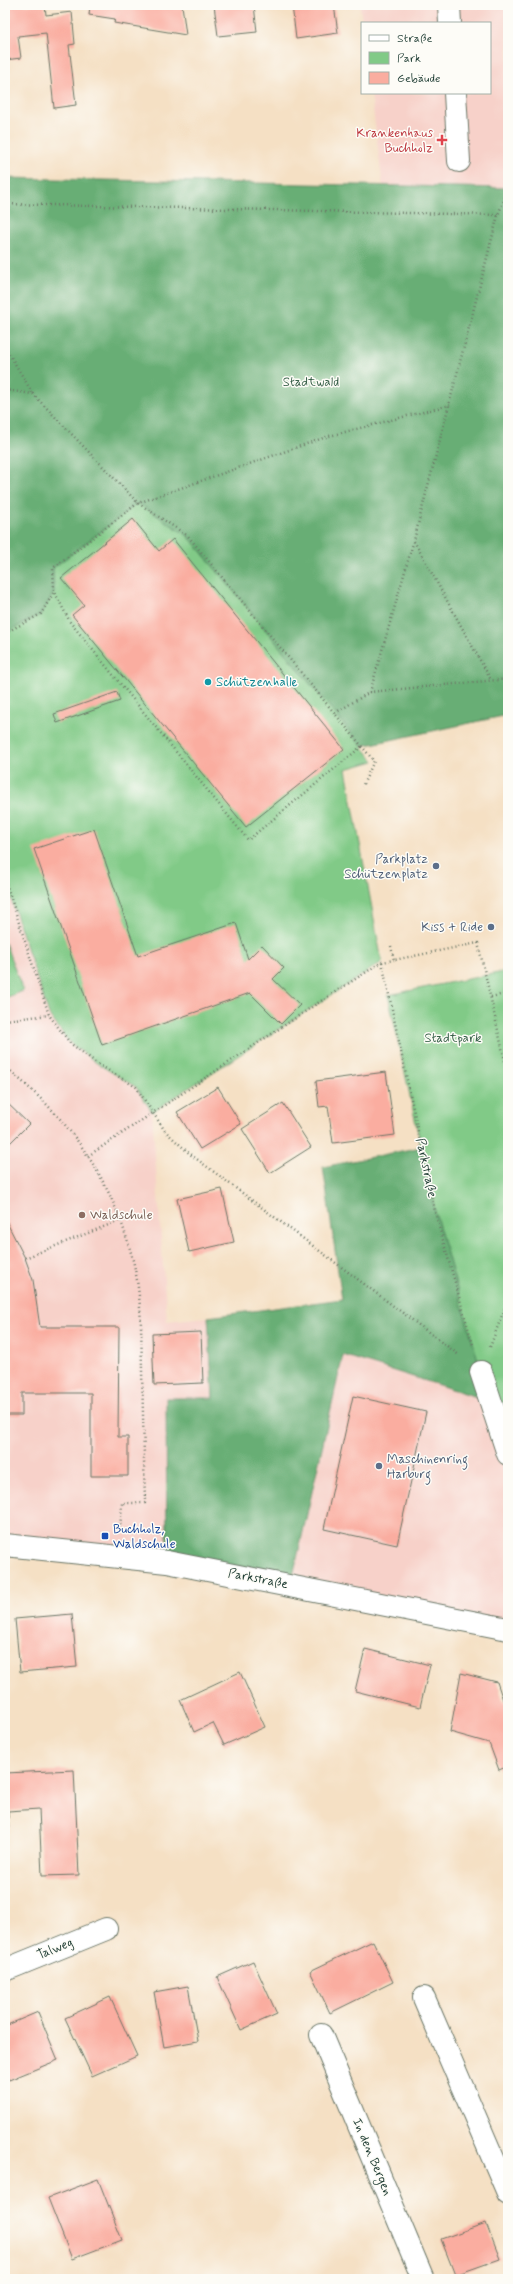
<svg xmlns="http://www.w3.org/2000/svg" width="513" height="2284" viewBox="0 0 513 2284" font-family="Mynerve,sans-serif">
<rect width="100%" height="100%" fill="#fdfcf7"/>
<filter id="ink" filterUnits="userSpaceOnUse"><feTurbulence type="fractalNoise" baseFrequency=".025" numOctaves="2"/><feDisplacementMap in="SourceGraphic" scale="8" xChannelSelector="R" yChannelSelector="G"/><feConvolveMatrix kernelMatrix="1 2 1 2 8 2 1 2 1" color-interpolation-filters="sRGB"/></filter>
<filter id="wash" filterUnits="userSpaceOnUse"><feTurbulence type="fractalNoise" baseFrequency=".012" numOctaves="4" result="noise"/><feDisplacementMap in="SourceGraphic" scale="16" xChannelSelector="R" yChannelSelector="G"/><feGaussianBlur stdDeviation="0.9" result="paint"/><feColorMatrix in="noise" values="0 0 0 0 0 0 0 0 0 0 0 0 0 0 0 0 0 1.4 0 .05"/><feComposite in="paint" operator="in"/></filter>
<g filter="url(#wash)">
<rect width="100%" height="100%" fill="#f5e0c4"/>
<!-- built -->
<g fill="#f7d1c9">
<path d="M 360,5 L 508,5 L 508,188 L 383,187 L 371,93 L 490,93 L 490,23 L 362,23 Z"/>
<path d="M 5,880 L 49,1015 L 71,1043 L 98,1064 L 136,1087 L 152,1112 L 167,1321 L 208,1317 L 213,1398 L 167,1398 L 167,1562 L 5,1545 Z"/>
<path d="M 343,1354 L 490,1401 L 508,1454 L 508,1629 L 291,1585 Z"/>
</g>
<!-- green -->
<g fill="#81ca87" stroke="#50845e">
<path d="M 138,503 L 188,536 L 374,761 L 346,769 L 382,962 L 152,1112 L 136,1087 L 98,1064 L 70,1043 L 49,1015 L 5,880 L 5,633 L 41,614 L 54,592 L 53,568 Z"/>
<path d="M 5,943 L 23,991 L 5,998 Z"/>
<path d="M 508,971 L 508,1454 L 481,1372 L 436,1216 L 388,995 Z"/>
</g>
<!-- forest -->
<g fill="#68ae74" stroke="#447654">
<path d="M 5,178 L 508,188 L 508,715 L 362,746 L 188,536 L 138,503 L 53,568 L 54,592 L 41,614 L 5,633 Z"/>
<path d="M 421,1147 L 436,1216 L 490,1401 L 343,1355 L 291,1585 L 167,1562 L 166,1398 L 213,1398 L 208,1317 L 342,1299 L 323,1167 Z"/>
</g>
<g id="blocks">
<!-- building -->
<g fill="#faada0">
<path d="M 5,5 L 45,5 L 46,15 L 72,12 L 75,44 L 69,45 L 76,105 L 54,108 L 46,33 L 18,36 L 21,58 L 5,60 Z"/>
<path d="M 90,5 L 182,5 L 186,35 L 114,23 L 115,19 L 89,15 Z"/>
<path d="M 214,5 L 254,5 L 257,32 L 218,36 Z"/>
<path d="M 292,5 L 334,5 L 338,33 L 296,39 Z"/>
<path d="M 133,519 L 159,551 L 173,539 L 344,749 L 246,827 L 72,615 L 84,605 L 61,578 Z"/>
<path d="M 117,692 L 120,701 L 57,723 L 54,714 Z"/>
<path d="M 94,829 L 138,956 L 236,923 L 248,959 L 262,945 L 284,968 L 273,979 L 300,1005 L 281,1024 L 250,993 L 102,1045 L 34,849 Z"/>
<path d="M 386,1072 L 395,1135 L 333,1143 L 328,1106 L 319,1107 L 316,1081 Z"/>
<path d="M 218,1087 L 241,1124 L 200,1149 L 177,1112 Z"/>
<path d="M 5,1101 L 29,1124 L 5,1148 Z"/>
<path d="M 283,1103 L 311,1147 L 270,1173 L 242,1129 Z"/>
<path d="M 222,1189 L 234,1242 L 189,1252 L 177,1199 Z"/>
<path d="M 5,1219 L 25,1258 L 33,1280 L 40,1327 L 119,1327 L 118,1437 L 128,1437 L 128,1476 L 91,1476 L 91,1393 L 22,1393 L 22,1415 L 5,1415 Z"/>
<path d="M 201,1332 L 203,1383 L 154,1385 L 152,1334 Z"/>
<path d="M 353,1396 L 426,1412 L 397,1545 L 324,1529 Z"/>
<path d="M 72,1614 L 77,1667 L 20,1672 L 15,1619 Z"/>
<path d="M 365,1649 L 430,1665 L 420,1707 L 355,1691 Z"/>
<path d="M 240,1672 L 265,1727 L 224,1745 L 213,1723 L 194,1732 L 180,1700 Z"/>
<path d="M 461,1673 L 497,1682 L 504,1703 L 508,1701 L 508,1766 L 499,1770 L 489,1743 L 450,1732 Z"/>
<path d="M 74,1770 L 79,1875 L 42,1876 L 39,1809 L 8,1811 L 9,1831 L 5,1832 L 5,1773 Z"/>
<path d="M 373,1941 L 393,1982 L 330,2013 L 310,1971 Z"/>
<path d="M 253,1961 L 277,2014 L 241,2030 L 217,1977 Z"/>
<path d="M 188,1986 L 198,2041 L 164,2047 L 154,1992 Z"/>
<path d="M 110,1997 L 137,2056 L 92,2076 L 65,2018 Z"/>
<path d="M 38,2012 L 58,2060 L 9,2080 L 5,2070 L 5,2026 Z"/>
<path d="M 98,2179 L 122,2240 L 72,2259 L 48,2198 Z"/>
<path d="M 486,2223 L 500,2259 L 455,2275 L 441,2239 Z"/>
</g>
</g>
</g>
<g filter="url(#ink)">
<use href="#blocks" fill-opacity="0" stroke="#6a7666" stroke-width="1"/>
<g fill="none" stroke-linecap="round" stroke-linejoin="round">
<!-- minor casing -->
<g stroke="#6a7666" stroke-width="24">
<g id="minor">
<path d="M 449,5 L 450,23"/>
<path d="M 455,93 L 459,161"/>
<path d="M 481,1372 L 508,1454"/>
<path d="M 5,1545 L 167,1562 L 508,1629"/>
<path d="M 5,1970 L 106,1929"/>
<path d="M 424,1998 L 508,2193"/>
<path d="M 321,2035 L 423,2279"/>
</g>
</g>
<!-- path -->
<g stroke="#6a7666" stroke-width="2.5" stroke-dasharray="1 3" stroke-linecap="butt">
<path d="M 508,190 L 498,215 L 414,540 L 370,692 L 508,679"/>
<path d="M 5,204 L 498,215"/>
<path d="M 5,347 L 33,394"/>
<path d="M 5,390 L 33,394 L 138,503 L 188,536 L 374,761 L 362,787"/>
<path d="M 414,541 L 491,680"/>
<path d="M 55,593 L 70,622 L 248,840 L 362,746"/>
<path d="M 5,633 L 41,614 L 54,592 L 53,568 L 138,503 L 329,436 L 450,405"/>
<path d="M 335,713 L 370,692"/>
<path d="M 5,880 L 49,1015 L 70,1043 L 98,1064 L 136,1087 L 165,1131 L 190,1154 L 459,1355"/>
<path d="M 391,946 L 394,960 L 478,943 L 508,1074"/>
<path d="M 382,962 L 436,1216 L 473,1345"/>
<path d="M 491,997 L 508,993"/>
<path d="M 5,1020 L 49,1015"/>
<path d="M 5,1066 C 27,1086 51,1106 69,1130 C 98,1166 119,1208 131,1253 C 142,1291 141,1331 142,1370 C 143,1414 144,1458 145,1503 L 122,1503 L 120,1529"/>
<path d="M 88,1156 L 321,1001 L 382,962 L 394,960"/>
<path d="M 25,1258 L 121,1220"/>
<path d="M 490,1347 L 508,1299"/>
</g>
<!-- minor -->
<use href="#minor" stroke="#fff" stroke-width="22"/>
</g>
</g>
<!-- markers -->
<path fill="#e0444e" stroke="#fdfcf7" stroke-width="1.5" d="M440 134h4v4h4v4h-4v4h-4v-4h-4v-4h4z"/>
<circle fill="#0f9aa8" stroke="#fdfcf7" stroke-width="1.5" cx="208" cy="682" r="4"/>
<g fill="#5c6f8a" stroke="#fdfcf7" stroke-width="1.5">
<circle cx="436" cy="866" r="4"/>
<circle cx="491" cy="927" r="4"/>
<circle cx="379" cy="1466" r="4"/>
</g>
<circle fill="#8d6e63" stroke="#fdfcf7" stroke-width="1.5" cx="82" cy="1215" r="4"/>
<rect fill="#1a4fb4" stroke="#fdfcf7" stroke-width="1.5" x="101" y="1532" width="8" height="8" rx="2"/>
<g text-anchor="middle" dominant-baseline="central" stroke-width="3" stroke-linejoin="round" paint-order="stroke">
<!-- health labels -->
<g font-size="13" fill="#be3a42" stroke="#fdfcf7" text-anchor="end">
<text x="433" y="133">Krankenhaus<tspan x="433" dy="15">Buchholz</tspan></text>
</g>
<!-- park labels -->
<g font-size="13" fill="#386049" stroke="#fdfcf7">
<text x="311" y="382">Stadtwald</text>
<text x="453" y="1038">Stadtpark</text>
</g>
<!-- culture labels -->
<g font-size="13" fill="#0d838f" stroke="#fdfcf7" text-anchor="start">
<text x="216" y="682">Schützenhalle</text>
</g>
<!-- service labels -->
<g font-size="13" fill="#4e5e75" stroke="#fdfcf7" text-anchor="end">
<text x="428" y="859">Parkplatz<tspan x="428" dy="15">Schützenplatz</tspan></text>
<text x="483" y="927">Kiss + Ride</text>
<text x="387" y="1459" text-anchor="start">Maschinenring<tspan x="387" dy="15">Harburg</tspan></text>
</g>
<!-- street labels -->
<g font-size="13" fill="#1f3d34" stroke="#fdfcf7">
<text transform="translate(426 1168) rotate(78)">Parkstraße</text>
<text transform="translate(258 1579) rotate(11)">Parkstraße</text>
<text transform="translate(55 1949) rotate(-22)">Talweg</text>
<text transform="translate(372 2157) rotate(67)">In den Bergen</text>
</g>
<!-- education labels -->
<g font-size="13" fill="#785e54" stroke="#fdfcf7" text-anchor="start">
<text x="90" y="1215">Waldschule</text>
</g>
<!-- transit labels -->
<g font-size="13" fill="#164399" stroke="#fdfcf7" text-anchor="start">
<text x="113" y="1529">Buchholz,<tspan x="113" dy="15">Waldschule</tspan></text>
</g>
</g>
<!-- margin -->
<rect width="513" height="2284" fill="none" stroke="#fdfcf7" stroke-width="20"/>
<!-- legend -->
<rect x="361" y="22" width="130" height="72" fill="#fdfcf7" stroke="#a4b0a9"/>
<rect x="369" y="35" width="20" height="6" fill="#ffffff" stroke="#a4b0a9"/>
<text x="397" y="42" font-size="12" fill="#1f3d34">Straße</text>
<rect x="369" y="52" width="20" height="12" fill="#81ca87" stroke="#a4b0a9"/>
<text x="397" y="62" font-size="12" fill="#1f3d34">Park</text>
<rect x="369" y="72" width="20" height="12" fill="#faada0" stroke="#a4b0a9"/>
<text x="397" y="82" font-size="12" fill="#1f3d34">Gebäude</text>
</svg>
